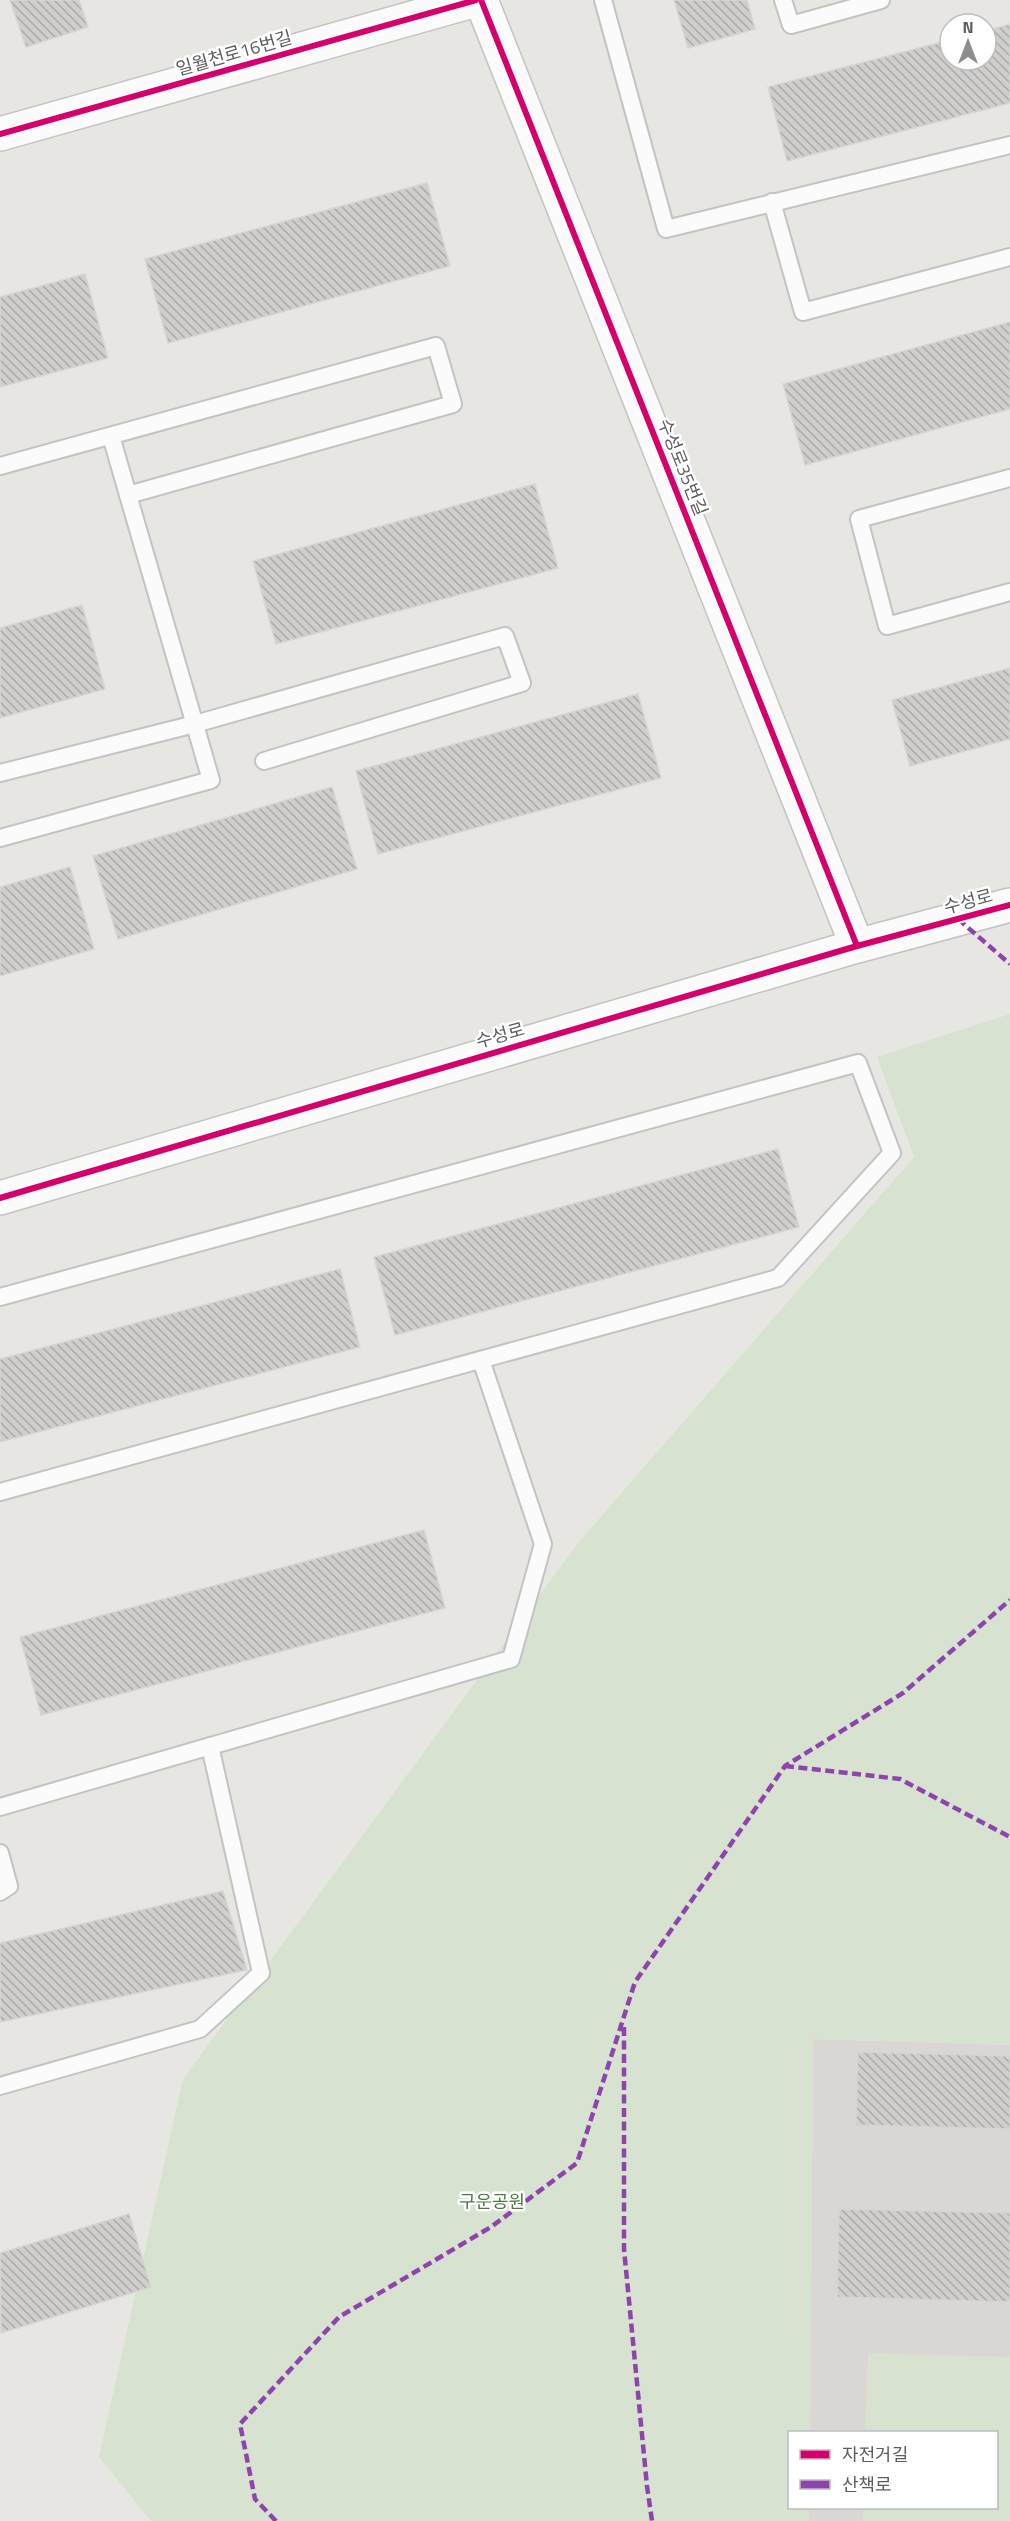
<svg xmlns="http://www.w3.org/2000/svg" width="1010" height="2521" viewBox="0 0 1010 2521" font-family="'Titillium Web','Noto Sans KR',sans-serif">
<defs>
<pattern id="building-back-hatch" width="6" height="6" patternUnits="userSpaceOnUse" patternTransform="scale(1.5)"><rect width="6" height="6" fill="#d0cecc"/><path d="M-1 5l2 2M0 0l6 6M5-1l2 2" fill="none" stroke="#acaaa9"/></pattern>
</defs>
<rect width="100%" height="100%" fill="#e8e6e3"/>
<!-- education -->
<path fill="#dad6d3" d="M 813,2039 L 1010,2045 L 1010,2521 L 809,2521 L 809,2508 L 996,2508 L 996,2432 L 810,2432 Z"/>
<!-- park -->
<g fill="#d7e2d0">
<path d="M 1010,1014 L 1010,2045 L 813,2039 L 810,2432 L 790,2432 L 790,2508 L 809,2508 L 809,2521 L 151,2521 L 99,2457 L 183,2079 L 578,1543 L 914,1157 L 877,1057 Z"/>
<path d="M 868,2353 L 1010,2357 L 1010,2521 L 863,2521 L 863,2508 L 996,2508 L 996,2432 L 865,2432 Z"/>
</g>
<!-- building -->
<g fill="url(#building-back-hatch)" stroke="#d7d5d2" stroke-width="1.5">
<path d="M 10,0 L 79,0 L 88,27 L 26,47 Z"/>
<path d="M 674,0 L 747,0 L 755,29 L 688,48 Z"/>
<path d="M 1010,24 L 1010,103 L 787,161 L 768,87 L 950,40 L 950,60 L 986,60 L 986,31 Z"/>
<path d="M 427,183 L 450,266 L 168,343 L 145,259 Z"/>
<path d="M 85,274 L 108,358 L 0,387 L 0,297 Z"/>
<path d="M 1010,322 L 1010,409 L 805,465 L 783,384 Z"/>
<path d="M 535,484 L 558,568 L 276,644 L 253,561 Z"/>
<path d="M 82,605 L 105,689 L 0,718 L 0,628 Z"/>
<path d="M 1010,668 L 1010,739 L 910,766 L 892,700 Z"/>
<path d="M 638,694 L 661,778 L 378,854 L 356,771 Z"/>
<path d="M 332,787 L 357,869 L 118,939 L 93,856 Z"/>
<path d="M 70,867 L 94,949 L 0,976 L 0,887 Z"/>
<path d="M 778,1149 L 799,1227 L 395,1335 L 374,1257 Z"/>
<path d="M 340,1269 L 360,1347 L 0,1442 L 0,1359 Z"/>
<path d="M 424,1530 L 445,1608 L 41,1715 L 20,1637 Z"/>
<path d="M 223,1891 L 247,1970 L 0,2022 L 0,1943 Z"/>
<path d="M 858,2052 L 1010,2056 L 1010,2129 L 856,2125 Z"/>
<path d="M 839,2209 L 1010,2213 L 1010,2302 L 837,2297 Z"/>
<path d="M 129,2214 L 151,2287 L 1,2333 L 0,2253 Z"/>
</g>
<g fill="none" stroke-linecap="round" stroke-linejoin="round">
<!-- lane casing -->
<g stroke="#c3c3c3" stroke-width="20">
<g id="lane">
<path d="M 603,0 L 666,229 L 1010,145"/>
<path d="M 783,0 L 791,25 L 881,0"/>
<path d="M 772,202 L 803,312 L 1010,257"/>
<path d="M 0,466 L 436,346 L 453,404 L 128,495 L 111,436"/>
<path d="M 1010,478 L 859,519 L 887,626 L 1010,592"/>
<path d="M 0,773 L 195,724 L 505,636 L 522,683 L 264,761"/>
<path d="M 0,838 L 211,780 L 128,495"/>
<path d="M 0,1297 L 858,1063 L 892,1153 L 778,1278 L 0,1492"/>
<path d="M 0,1807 L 511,1659 L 543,1544 L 481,1360"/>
<path d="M 0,1853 L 9,1886 L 0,1892"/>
<path d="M 0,2086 L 200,2029 L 261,1973 L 210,1746"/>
</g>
</g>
<!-- street casing -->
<g stroke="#c3c3c3" stroke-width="36">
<g id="street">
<path d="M 481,0 L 857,946"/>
<path d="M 0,134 L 476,0"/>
</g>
</g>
<!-- secondary casing -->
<g stroke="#c2c3c3" stroke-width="36">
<path id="secondary" d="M 0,1198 L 857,946 L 1010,905"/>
</g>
<!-- lane -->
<use href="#lane" stroke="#fcfbfb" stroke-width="16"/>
<!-- street -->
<use href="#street" stroke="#fcfbfb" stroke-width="33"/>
<!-- secondary -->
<use href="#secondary" stroke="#fcfbfb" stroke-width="33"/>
<!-- quiet -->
<g stroke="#8e44ad" stroke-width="4.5" stroke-dasharray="9 4.5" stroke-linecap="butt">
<path d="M 958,919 L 1010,964"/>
<path d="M 785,1766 L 900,1779 L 1010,1837"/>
<path d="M 624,2027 L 624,2249 L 647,2486 L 652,2521"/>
<path d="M 276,2521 L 255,2499 L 240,2424 L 339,2317 L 491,2227 L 577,2163 L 635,1982 L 785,1766 L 903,1693 L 1010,1600"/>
</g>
<!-- cycleway casing -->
<g stroke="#fff" stroke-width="10">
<g id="cycleway">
<path d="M 481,0 L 857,946"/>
<path d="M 0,134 L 476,0"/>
<path d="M 0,1198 L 857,946 L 1010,905"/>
</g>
</g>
<!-- cycleway -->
<use href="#cycleway" stroke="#d6006c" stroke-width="6"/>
</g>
<g text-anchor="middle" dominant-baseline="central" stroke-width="5" stroke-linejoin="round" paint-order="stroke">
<!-- street labels -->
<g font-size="18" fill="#5a5e60" stroke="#fff">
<text transform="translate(234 53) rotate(-16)">일월천로16번길</text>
<text transform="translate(683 467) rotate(68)">수성로35번길</text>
<text transform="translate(968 901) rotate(-15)">수성로</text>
<text transform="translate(500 1035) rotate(-16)">수성로</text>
</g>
<!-- park labels -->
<g font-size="18" fill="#4c7b3e" stroke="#fff">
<text x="492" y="2201">구운공원</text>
</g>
</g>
<!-- legend -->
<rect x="788" y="2431" width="210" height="78" fill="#ffffff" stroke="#bdbfbf" stroke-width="1.5"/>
<rect x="800" y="2450" width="30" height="9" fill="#d6006c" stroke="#bdbfbf" stroke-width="1.5"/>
<text x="842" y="2461" font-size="18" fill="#5a5e60">자전거길</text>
<rect x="800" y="2480" width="30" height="9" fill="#8e44ad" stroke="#bdbfbf" stroke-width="1.5"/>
<text x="842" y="2491" font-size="18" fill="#5a5e60">산책로</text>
<!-- north arrow -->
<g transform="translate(968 42)"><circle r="28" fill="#ffffff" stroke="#bdbfbf" stroke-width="1.5"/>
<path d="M0-4.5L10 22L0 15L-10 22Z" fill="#8c8e8e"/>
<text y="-9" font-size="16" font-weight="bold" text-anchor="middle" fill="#5a5e60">N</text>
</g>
</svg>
